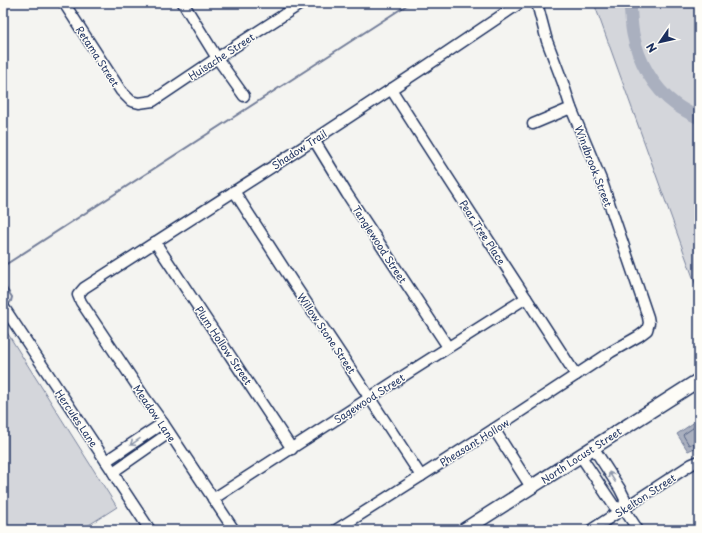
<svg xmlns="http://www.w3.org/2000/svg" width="702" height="533" viewBox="0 0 702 533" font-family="'Playpen Sans',sans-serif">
<rect width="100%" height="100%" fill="#f4f4f1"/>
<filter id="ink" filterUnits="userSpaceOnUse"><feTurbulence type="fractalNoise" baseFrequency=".025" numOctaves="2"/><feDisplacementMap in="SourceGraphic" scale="8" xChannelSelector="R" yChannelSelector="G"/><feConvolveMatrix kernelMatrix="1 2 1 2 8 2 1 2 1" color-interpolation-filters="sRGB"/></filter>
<g filter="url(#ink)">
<!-- green -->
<g fill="#d4d6db" stroke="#78829c">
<path d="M 594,3 L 699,3 L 699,294 Z"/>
<path d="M 3,326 L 117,507 L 81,530 L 3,530 Z"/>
</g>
<!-- water -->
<path fill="#aab0bf" stroke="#717c98" d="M 699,419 L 699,446 L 688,451 L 677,434 Z"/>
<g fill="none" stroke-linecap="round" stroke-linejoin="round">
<!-- shore -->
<path stroke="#546385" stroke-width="1" d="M 699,424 L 684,434 L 683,435 L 689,445 L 696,442 L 699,442"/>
<!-- stream -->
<g stroke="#717c98" stroke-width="2">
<path d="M 3,268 L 5,265 L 410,3"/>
<path d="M 3,284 L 12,297 L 11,301 L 9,304"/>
</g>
<!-- river -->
<path stroke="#aab0bf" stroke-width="13" d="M 630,3 C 631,13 631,24 633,34 C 638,60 653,88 675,104 C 683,110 691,114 699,118"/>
<!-- minor casing -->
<g stroke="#1b2f5e" stroke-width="13">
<g id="minor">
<path d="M 64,3 L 121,91 L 131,101 L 139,103 L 153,101 L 217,58 L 302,3"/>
<path d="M 183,3 L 217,58 L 244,96"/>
<path d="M 391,89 C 452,185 515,280 576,375"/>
<path d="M 533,124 L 571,108"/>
<path d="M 314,140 L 347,194 L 448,347"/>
<path d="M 234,191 L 292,281 L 342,356 L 421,476"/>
<path d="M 155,242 L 292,449"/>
<path d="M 3,306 L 113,472 L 119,483 L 150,530"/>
<path d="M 494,429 L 531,487"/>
<path d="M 593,447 L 620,489 L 625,499 L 624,509 L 638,530"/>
<path d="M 580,455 L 614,506 L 624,509"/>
<path d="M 106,461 L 163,423"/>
<path d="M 113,472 L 169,433"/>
<path d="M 213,499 L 397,380 L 526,298"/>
<path d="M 234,530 L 163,423 L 145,398 L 81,302 L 78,295 L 84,288 L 314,140 L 425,67 L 520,3"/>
<path d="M 336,530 L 421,476 L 494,429 L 611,352 L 639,336 L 647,330 L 649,323 L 648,317 L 602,182 L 571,108 L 563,83 L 547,41 L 538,7 L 536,3"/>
<path d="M 591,530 L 692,464 L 699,461"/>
</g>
</g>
<!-- major casing -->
<g stroke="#1b2f5e" stroke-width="16">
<path id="major" d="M 464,530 L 699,380"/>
</g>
<!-- minor -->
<use href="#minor" stroke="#fdfcf7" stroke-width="10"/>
<!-- major -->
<use href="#major" stroke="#fdfcf7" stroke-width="13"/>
</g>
<!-- one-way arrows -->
<defs><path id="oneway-shaft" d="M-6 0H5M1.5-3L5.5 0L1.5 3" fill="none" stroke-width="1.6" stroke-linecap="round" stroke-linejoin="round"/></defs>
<g stroke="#8c96aa">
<use href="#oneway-shaft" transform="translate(135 442) rotate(146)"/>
<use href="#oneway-shaft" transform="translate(612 477) rotate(-122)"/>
</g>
</g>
<g text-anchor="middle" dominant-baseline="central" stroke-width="3" stroke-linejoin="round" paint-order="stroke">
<!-- street labels -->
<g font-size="10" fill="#1b2f5e" stroke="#fdfcf7">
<text transform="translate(98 56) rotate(57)">Retama Street</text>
<text transform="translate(221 56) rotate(-33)">Huisache Street</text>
<text transform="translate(299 149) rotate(-33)">Shadow Trail</text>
<text transform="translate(594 166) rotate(69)">Windbrook Street</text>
<text transform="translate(483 232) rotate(57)">Pear Tree Place</text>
<text transform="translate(380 244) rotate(57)">Tanglewood Street</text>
<text transform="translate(327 333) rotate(56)">Willow Stone Street</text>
<text transform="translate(224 345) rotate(56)">Plum Hollow Street</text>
<text transform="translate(369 398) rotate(-33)">Sagewood Street</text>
<text transform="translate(155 413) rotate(56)">Meadow Lane</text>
<text transform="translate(77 418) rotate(56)">Hercules Lane</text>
<text transform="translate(474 442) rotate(-32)">Pheasant Hollow</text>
<text transform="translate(581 455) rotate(-33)">North Locust Street</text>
<text transform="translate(645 495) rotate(-33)">Skelton Street</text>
</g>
</g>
<!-- margin -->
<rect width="702" height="533" fill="none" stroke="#fdfcf7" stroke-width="16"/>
<rect x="8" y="8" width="686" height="517" fill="none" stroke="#1b2f5e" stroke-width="1.5" filter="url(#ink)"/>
<!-- north arrow -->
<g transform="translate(660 42) rotate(236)" stroke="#fdfcf7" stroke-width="3" paint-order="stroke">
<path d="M0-3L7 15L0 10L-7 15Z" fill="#1b2f5e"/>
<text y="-6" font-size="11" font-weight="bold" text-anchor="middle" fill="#1b2f5e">N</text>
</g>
</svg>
